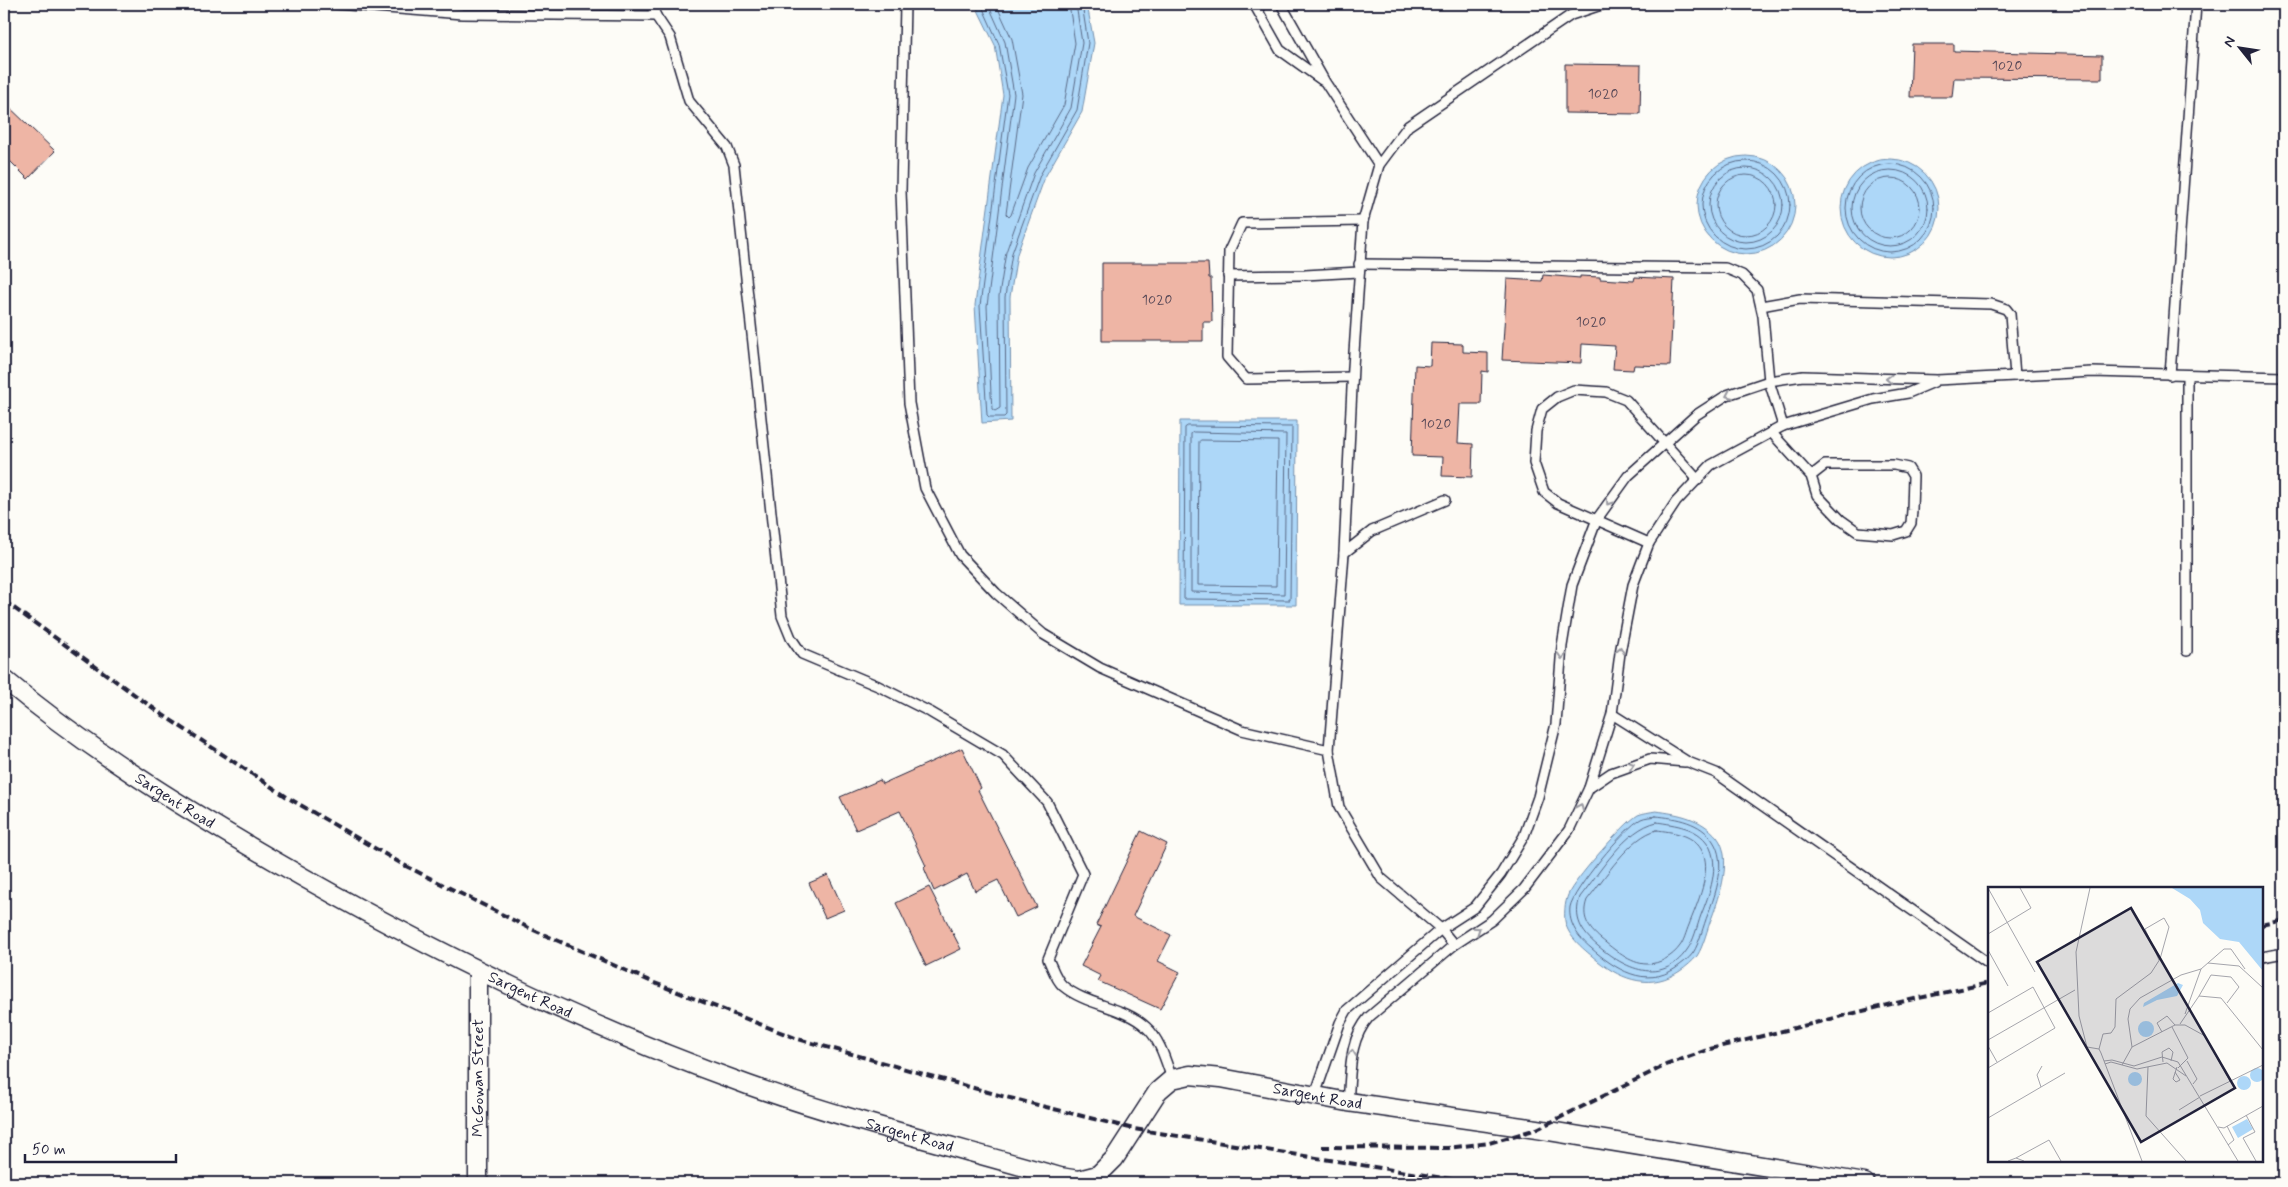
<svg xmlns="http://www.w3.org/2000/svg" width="2288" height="1187" viewBox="0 0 2288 1187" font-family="Mynerve,sans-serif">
<rect width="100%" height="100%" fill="#fdfcf7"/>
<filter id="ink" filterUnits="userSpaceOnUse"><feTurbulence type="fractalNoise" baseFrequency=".02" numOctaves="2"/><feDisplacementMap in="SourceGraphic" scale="10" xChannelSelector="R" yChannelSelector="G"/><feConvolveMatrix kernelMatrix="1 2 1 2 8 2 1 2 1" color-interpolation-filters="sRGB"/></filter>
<g filter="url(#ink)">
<!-- water -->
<g fill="#add7f8" stroke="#758fac">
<path d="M 975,4 L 1087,4 L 1094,43 L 1082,112 L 1045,177 L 1017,254 L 1010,297 L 1011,421 L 982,423 L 975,305 L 1003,95 L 995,45 Z"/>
<circle cx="1746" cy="205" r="49"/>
<circle cx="1890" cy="208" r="49"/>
<path d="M 1180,421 L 1297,421 L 1296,605 L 1179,605 Z"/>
<path d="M 1656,811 C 1679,814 1701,818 1717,837 C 1733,857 1720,896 1712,917 C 1707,929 1704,945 1697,956 C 1693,961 1686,967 1680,971 C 1652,990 1623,981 1598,961 C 1585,950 1568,938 1565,921 C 1564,912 1565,899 1570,891 C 1579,875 1623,824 1638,815 C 1643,813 1650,812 1656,811 Z"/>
</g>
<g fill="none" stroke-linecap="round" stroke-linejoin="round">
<!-- shore -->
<g stroke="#5a6a87" stroke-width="1">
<path d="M 981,4 L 999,44 L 1008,94 L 980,306 L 987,415 L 989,417 L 1004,417 L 1006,415 L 1005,297 L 1012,253 L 1040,175 L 1077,110 L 1088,43 L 1082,4"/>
<path d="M 988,4 L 1005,42 L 1014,94 L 987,306 L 991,394 L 992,409 L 995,411 L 1000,408 L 999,296 L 1006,252 L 1034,173 L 1071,108 L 1082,43 L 1076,4"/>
<path d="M 996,4 L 1012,39 L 1022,94 L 1006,214 L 1009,217 L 1011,215 L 1028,168 L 1064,105 L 1075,43 L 1069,4"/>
<circle cx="1746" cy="205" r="44"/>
<circle cx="1890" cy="208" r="44"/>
<circle cx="1746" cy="205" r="37"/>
<circle cx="1890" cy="208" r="38"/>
<circle cx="1746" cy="205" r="30"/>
<circle cx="1890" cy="208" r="30"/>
<path d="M 1188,426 L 1292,427 L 1290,600 L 1184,599 L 1185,428 Z"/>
<path d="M 1194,432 L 1286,434 L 1284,594 L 1191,592 L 1191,434 Z"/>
<path d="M 1201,440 L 1278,441 L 1276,586 L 1198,585 L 1199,442 Z"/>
<path d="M 1656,816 C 1676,818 1701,822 1713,841 C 1727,862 1716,893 1708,914 C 1703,926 1700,942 1693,953 C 1689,959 1681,964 1676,968 C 1645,989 1615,969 1591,948 C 1579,938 1568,924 1570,907 C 1573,890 1625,827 1641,819 C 1645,817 1651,817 1656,816 Z"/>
<path d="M 1657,822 C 1675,825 1697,827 1708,844 C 1721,865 1709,895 1701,915 C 1697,926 1694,941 1687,950 C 1661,987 1624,968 1598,946 C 1581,932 1573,918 1580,897 C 1600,872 1625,829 1657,822 Z"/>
<path d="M 1657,830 C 1672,832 1692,834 1701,849 C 1714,869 1696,906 1689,925 C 1686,932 1684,941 1680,946 C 1673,956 1660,964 1647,964 C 1630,964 1614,949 1601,939 C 1588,928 1581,917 1587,900 C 1604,879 1630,836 1657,830 Z"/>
</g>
</g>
<!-- building -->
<g fill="#eeb5a5" stroke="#22223b">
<path d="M 1912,44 L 1954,44 L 1954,51 L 2102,55 L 2102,79 L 1954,78 L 1952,97 L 1910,97 Z"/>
<path d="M 1565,64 L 1641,65 L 1640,114 L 1565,113 Z"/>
<path d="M 4,102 L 55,151 L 28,179 L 4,155 Z"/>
<path d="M 1102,263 L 1208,263 L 1209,278 L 1211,278 L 1212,322 L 1203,322 L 1203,341 L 1102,341 Z"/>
<path d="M 1543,275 L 1580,278 L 1580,276 L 1600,277 L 1600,279 L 1634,281 L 1635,277 L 1674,279 L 1670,366 L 1634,365 L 1633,370 L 1613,369 L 1615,346 L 1582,344 L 1581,363 L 1502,360 L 1507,279 L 1542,281 Z"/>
<path d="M 1431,343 L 1463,344 L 1463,352 L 1488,353 L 1488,372 L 1482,371 L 1481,404 L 1460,404 L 1458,443 L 1473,444 L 1472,477 L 1442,476 L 1443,457 L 1412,456 L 1415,365 L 1430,366 Z"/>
<path d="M 962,748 L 981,788 L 978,790 L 1037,907 L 1016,917 L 998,880 L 975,891 L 967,874 L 934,891 L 924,868 L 926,866 L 900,811 L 856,830 L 840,797 L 880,780 L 882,784 Z"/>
<path d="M 1141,831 L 1167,844 L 1133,916 L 1171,935 L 1158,961 L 1180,972 L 1160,1009 L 1098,981 L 1101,976 L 1081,966 L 1101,927 L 1096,925 Z"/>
<path d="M 828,875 L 844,910 L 825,918 L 809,883 Z"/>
<path d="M 929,887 L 961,949 L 926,966 L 896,903 Z"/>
</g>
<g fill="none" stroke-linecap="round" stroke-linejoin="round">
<!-- service casing -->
<g stroke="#22223b" stroke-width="12">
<g id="service">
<path d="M 336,4 L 462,14 L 656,16"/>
<path d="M 651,4 L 656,16 L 670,37 L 689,101 L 727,147 L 734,165 L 782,616 L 791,638 L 802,654 L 878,686 L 930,712 L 1003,755 L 1047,802 L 1083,874 L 1048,959 C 1052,967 1056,980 1063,986 C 1087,1006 1124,1006 1146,1027 C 1160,1039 1166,1062 1172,1079"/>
<path d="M 905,4 L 901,191 L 909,403 L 925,488 L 960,555 L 996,593 L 1043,634 L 1100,668 L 1242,730 L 1329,750"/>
<path d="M 1254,4 L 1280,50 L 1322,80"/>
<path d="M 1281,4 L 1325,82 L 1379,165"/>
<path d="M 1359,264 L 1725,268 L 1742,275 L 1757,290 L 1763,316 L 1769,381 L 1783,426"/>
<path d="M 1228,276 L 1305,275 L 1359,272"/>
<path d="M 1761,306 L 1800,299 L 1991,304 L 2006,309 L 2010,314 L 2015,376"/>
<path d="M 2170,375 L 2196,4"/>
<path d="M 1352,377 L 1246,379 L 1227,357 L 1229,251 L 1242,223 L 1363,221"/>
<path d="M 1771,432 L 1811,476 L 1817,495 L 1841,520 L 1858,532 L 1893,535 L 1906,531 L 1911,523 L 1912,510 L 1913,476 L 1908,468 L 1894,465 L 1825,465 L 1811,476"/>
<path d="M 1649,543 L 1558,503 L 1544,492 L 1534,463 L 1536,431 L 1542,409 L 1557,397 L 1574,390 L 1606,392 L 1626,400 L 1698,480"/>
<path d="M 1344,553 L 1372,531 L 1445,500"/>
<path d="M 2187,651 L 2187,375"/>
<path d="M 1612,714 L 1688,762 L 1716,773 L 1989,964"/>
<path d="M 1589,788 L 1611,773 L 1650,759 L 1685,762"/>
<path d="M 1454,945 L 1441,929 L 1381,878 L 1339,807 L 1329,750 L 1344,553 L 1353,367 L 1363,221 L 1379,165 L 1408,126 L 1571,15 L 1604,4"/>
<path d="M 2262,957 L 2284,953"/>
<path d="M 1315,1095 L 1340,1023 L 1347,1010 L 1441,929 L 1475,907 L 1501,874 L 1524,836 L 1538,797 L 1556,724 L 1562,646 L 1572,585 L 1597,519 L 1628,476 L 1696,415 L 1727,395 L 1769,381 L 1803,376 L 1937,380 L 2092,372 L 2284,377"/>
<path d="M 1348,1102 C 1351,1072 1348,1041 1369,1017 L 1454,945 L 1492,920 L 1524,889 L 1569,830 L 1589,788 L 1612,714 L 1620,653 L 1633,585 L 1649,543 L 1676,502 L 1711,465 L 1783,426 L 1873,399 L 1908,393 L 1934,382"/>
</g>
</g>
<!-- minor casing -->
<g stroke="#22223b" stroke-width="21">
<g id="minor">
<path id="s1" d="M 4,679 C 87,748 180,806 273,860 C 425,948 583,1026 748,1085 C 850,1121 956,1147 1060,1177 L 1079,1180 L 1098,1175 L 1114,1159 L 1158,1091 L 1172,1079 L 1190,1075 L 1221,1078 L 1348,1102 L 1537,1129 L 1865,1183"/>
<path d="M 478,1183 L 478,972"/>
</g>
</g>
<!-- service -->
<use href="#service" stroke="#fdfcf7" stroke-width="9"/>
<!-- minor -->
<use href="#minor" stroke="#fdfcf7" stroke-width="18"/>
<!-- rail -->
<g stroke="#22223b" stroke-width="4" stroke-dasharray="8 4" stroke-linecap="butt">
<path d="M 4,601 L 163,715 L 290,799 L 402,864 L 529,928 L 652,982 L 798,1039 L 1002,1096 L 1134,1129 L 1475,1183"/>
<path d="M 2262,925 L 2284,920"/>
<path d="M 1322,1147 L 1448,1148 L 1489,1143 L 1537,1129 L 1666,1065 L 1710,1049 L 1891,1004 L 1989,983"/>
</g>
</g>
<!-- one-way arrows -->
<defs><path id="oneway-chevron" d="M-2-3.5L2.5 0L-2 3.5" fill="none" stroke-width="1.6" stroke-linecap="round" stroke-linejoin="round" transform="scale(1.25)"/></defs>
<g stroke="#9a9aa2">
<use href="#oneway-chevron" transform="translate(1889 379) rotate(-178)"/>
<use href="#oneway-chevron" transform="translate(1729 395) rotate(156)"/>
<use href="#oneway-chevron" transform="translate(1609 502) rotate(125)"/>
<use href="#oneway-chevron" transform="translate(1620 650) rotate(-81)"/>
<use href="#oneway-chevron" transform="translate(1562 656) rotate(94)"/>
<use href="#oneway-chevron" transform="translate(1631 765) rotate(-19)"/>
<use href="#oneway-chevron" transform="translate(1580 807) rotate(-66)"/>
<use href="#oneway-chevron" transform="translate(1477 930) rotate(-34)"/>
<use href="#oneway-chevron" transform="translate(1352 1053) rotate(-84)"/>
</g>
</g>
<g text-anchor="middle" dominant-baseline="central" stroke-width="4" stroke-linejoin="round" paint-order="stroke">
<!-- number labels -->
<g font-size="14" fill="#554756">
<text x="2007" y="66">1020</text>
<text x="1603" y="94">1020</text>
<text x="1157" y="300">1020</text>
<text x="1591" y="322">1020</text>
<text x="1436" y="424">1020</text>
</g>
<!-- street labels -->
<g font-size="16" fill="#22223b" stroke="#fdfcf7">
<text stroke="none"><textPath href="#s1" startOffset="210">Sargent Road</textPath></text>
<text stroke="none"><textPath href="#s1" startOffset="615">Sargent Road</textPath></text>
<text transform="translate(478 1078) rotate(-90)">McGowan Street</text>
<text stroke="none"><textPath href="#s1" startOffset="1485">Sargent Road</textPath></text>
<text stroke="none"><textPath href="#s1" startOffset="1020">Sargent Road</textPath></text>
</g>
</g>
<!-- overview -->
<g transform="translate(1988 887)">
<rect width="275" height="275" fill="#fdfcf7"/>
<path d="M 184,1 L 275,1 L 275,84 L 251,55 L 232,52 L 215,36 L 212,23 L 202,12 ZM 190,96 L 195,98 L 189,109 L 169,113 L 155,120 L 156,116 ZM150 142a8 8 0 1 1 16 0a8 8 0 1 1-16 0ZM262 188a7 7 0 1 1 14 0a7 7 0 1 1-14 0ZM140 192a7 7 0 1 1 14 0a7 7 0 1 1-14 0ZM249 196a7 7 0 1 1 14 0a7 7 0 1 1-14 0ZM 259,232 L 265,242 L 250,251 L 244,240 Z" fill="#add7f8"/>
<path fill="none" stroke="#a5a5ac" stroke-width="1" d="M 0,1 L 47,85M 102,1 L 88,65 L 91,129 L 99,160 L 111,162 L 113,166 L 154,274M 0,47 L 43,21 L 32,1M 0,63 L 20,99M 220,76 L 251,79 L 275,101M 211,109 L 223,88 L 243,90 L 251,100 L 239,116M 0,126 L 45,100 L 67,141 L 0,181M 197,127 L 213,82M 192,137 L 211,109 L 233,111 L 275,163M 184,140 L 200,171 L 190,181M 174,145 L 169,136 L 179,129 L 187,138M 0,153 L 87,103M 0,159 L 9,175M 144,160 L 140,132 L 142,122 L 152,111 L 193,88 L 213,82 L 236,62 L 243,62 L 257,82M 111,162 L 115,147 L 123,146 L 127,140 L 128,112 L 163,86 L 172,72 L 181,40 L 176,31 L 157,42 L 171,73M 116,174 L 124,173 L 146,179 L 174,170 L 190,175 L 250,274M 199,174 L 209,192 L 205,197M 175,175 L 174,165 L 181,161 L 185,165 L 183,174M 117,177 L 123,175 L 149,182 L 179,176 L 198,189M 134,178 L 144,160 L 187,138 L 197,138 L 217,149 L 242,194M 160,180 L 158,229 L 198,274M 187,185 L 192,193 L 188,195 L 185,192 L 189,180M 53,200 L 49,188 L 54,179M 212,209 L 275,178M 191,223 L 212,210M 258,228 L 267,245 L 255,251 L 268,274M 0,231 L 77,186M 239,239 L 246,253 L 240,258M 230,240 L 236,241 L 275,219M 28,271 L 61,253 L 73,274M 20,274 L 28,271 L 36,274"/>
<path fill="#22223b" fill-opacity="0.15" stroke="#22223b" stroke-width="2.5" d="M 143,21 L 247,201 L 153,255 L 49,75 Z"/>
<rect width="275" height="275" fill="none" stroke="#22223b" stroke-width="2.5"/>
</g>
<!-- margin -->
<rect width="2288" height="1187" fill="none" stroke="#fdfcf7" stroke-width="20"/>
<rect x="10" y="10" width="2268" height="1167" fill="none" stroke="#22223b" stroke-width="2" filter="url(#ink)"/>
<!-- north arrow -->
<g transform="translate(2240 48) rotate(300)" stroke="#fdfcf7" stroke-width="4" paint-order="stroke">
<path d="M0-4L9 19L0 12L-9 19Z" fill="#22223b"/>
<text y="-8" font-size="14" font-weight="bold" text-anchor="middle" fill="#22223b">N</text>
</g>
<!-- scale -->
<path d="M25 1154v8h151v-8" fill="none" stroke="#22223b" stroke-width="2.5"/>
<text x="32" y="1154" font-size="15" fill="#22223b" stroke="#fdfcf7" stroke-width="4" paint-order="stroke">50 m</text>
</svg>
